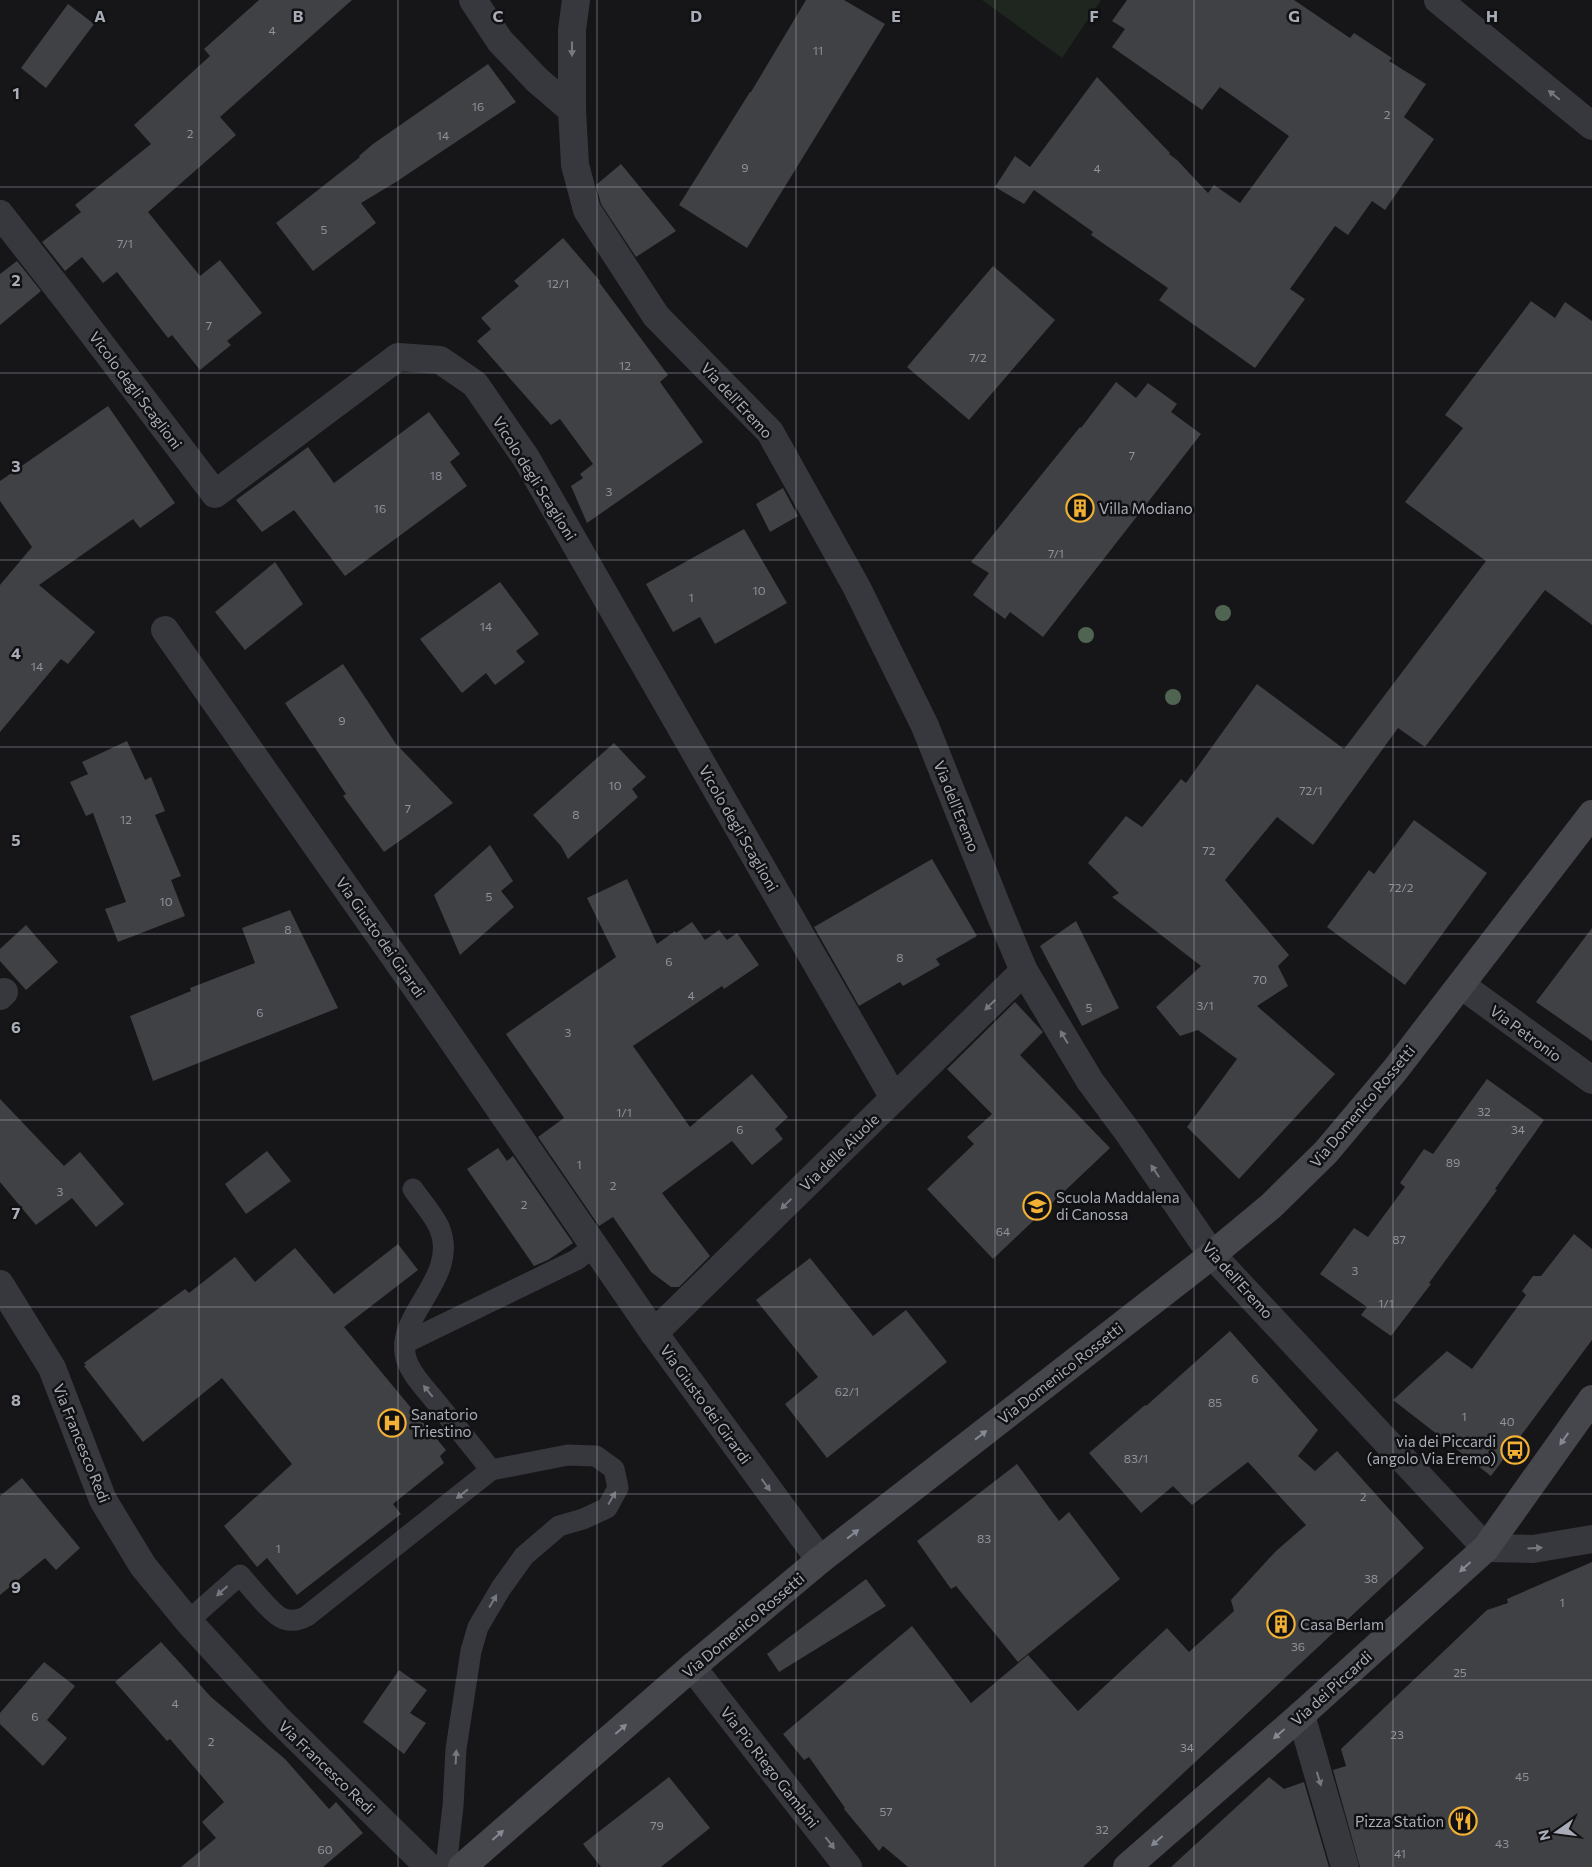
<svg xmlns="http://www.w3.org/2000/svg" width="1592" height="1867" viewBox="0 0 1592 1867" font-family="Commissioner,sans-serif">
<rect width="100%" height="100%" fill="#161618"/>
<!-- green -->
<path fill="#1e261f" d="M 982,0 L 1101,0 L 1062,58 Z"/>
<!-- building -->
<g fill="#404145">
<path d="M 259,0 L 352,0 L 220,117 L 236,135 L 148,212 L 200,276 L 220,260 L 262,313 L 227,341 L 231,345 L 200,370 L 172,335 L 168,338 L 117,272 L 103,283 L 82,257 L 65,271 L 42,242 L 81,212 L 75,205 L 151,144 L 134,125 L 210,56 L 204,49 Z"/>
<path d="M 806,0 L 844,0 L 885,24 L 747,248 L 679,205 L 750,92 L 751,92 Z"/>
<path d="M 1127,0 L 1294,0 L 1350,38 L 1354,33 L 1392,58 L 1389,61 L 1426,84 L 1404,117 L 1434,139 L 1385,210 L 1372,201 L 1348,235 L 1335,226 L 1290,289 L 1305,299 L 1255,368 L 1159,300 L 1168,288 L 1091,235 L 1093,232 L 1034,190 L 1024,204 L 995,187 L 1015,156 L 1030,167 L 1097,77 L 1170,153 L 1169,154 L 1177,160 L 1208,193 L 1214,185 L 1240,203 L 1289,136 L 1220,87 L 1202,110 L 1112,47 L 1125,29 L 1112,21 Z"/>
<path d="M 68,4 L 94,24 L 46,88 L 21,68 Z"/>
<path d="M 488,64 L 516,102 L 396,182 L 361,203 L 376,223 L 313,271 L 276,223 L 360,157 L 359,156 L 373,144 Z"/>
<path d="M 621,164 L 676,231 L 636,257 L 601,204 L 596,185 Z"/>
<path d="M 563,238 L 600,281 L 599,282 L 668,375 L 660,382 L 703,442 L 587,523 L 571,486 L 583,478 L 580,474 L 593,464 L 560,419 L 551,425 L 477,341 L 491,329 L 481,318 L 519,286 L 514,281 Z"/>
<path d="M 17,261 L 41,291 L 0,325 L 0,274 Z"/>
<path d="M 993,266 L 1055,320 L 969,420 L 907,367 Z"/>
<path d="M 1531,301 L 1555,318 L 1565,302 L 1592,321 L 1592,625 L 1545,590 L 1425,747 L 1398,728 L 1313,845 L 1277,817 L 1225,880 L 1289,955 L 1278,966 L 1288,986 L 1257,1006 L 1335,1074 L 1239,1179 L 1187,1127 L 1237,1059 L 1198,1030 L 1180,1036 L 1156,1007 L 1201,966 L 1112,897 L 1119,893 L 1088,863 L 1126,816 L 1142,827 L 1181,779 L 1186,783 L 1257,684 L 1344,749 L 1486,561 L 1405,502 L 1463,428 L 1445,415 Z"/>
<path d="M 1116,382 L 1136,398 L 1148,383 L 1177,404 L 1171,412 L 1201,434 L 1043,637 L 1010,612 L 1005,619 L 973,595 L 989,573 L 971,562 L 1080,427 L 1081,428 Z"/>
<path d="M 108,406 L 175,503 L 140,528 L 133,519 L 39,585 L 95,632 L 68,664 L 61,659 L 0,732 L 0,585 L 32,547 L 0,501 L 0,481 Z"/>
<path d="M 429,412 L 460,454 L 450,462 L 467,486 L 345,576 L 294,510 L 262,532 L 236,500 L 308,447 L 334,483 Z"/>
<path d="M 783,488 L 798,516 L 770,532 L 756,504 Z"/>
<path d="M 744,529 L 787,603 L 715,644 L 700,617 L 673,632 L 646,584 Z"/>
<path d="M 275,562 L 303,604 L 245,650 L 215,612 Z"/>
<path d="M 500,582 L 539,634 L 516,651 L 525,662 L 495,685 L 486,673 L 462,693 L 420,639 Z"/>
<path d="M 343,664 L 396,744 L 453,803 L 384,852 L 343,796 L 346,794 L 285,703 Z"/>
<path d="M 127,741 L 145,780 L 151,777 L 165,811 L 155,815 L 181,876 L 171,880 L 185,916 L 118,942 L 105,909 L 126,902 L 93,813 L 86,816 L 70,782 L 88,774 L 82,762 Z"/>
<path d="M 614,743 L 646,777 L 632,789 L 638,797 L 568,859 L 561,846 L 533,815 Z"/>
<path d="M 1414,820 L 1487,873 L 1405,985 L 1327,927 L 1369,870 L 1374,874 Z"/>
<path d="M 490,845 L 513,881 L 501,891 L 514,907 L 460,955 L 434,895 Z"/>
<path d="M 932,859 L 977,936 L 936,959 L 940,965 L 903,986 L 900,982 L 859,1006 L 814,927 Z"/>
<path d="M 627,879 L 657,944 L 675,931 L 676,933 L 692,922 L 705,940 L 719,930 L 727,940 L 737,933 L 759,965 L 724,989 L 722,986 L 633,1046 L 690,1127 L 752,1074 L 788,1117 L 775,1129 L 783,1139 L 752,1165 L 732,1141 L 662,1193 L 710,1256 L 679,1287 L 671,1287 L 651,1272 L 613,1217 L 599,1226 L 538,1137 L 564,1118 L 506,1034 L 616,957 L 587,898 Z"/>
<path d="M 290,910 L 338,1008 L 153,1081 L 130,1016 L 191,991 L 190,988 L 255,963 L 242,928 Z"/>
<path d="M 1076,921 L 1119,1008 L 1082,1026 L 1040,946 Z"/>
<path d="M 26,925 L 58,962 L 26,990 L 0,961 L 0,949 Z"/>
<path d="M 1592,928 L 1592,1041 L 1536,1002 Z"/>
<path d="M 1015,1002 L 1043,1032 L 1020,1055 L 1110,1148 L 993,1259 L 927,1189 L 974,1144 L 967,1137 L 992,1114 L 947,1069 Z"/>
<path d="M 1487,1079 L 1544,1120 L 1495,1189 L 1497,1190 L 1429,1283 L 1431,1284 L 1391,1336 L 1361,1315 L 1367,1307 L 1320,1274 L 1354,1228 L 1368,1237 L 1405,1187 L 1400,1183 L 1424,1149 L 1433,1154 Z"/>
<path d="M 0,1099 L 64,1166 L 80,1152 L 124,1204 L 96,1227 L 72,1198 L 36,1225 L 0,1182 Z"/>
<path d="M 498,1148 L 507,1161 L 513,1156 L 573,1243 L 548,1260 L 534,1266 L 467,1169 Z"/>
<path d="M 267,1151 L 291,1181 L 246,1214 L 225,1184 Z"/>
<path d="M 1574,1234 L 1592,1249 L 1592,1340 L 1491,1476 L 1393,1400 L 1447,1351 L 1472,1369 L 1526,1295 L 1522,1291 L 1533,1276 L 1541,1276 Z"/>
<path d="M 398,1244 L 418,1270 L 344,1327 L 446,1450 L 440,1456 L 444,1463 L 393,1504 L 401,1514 L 297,1595 L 267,1558 L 257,1567 L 224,1526 L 292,1464 L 222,1378 L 143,1442 L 84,1366 L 86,1365 L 84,1363 L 185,1289 L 189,1293 L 235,1257 L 255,1282 L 295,1248 L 334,1294 Z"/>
<path d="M 810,1258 L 873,1336 L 906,1310 L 947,1362 L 827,1458 L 785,1404 L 818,1377 L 756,1300 Z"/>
<path d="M 1230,1331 L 1318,1430 L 1298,1456 L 1315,1471 L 1337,1451 L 1424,1548 L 1083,1867 L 908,1867 L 883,1846 L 879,1851 L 844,1809 L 845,1808 L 809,1757 L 804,1760 L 783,1734 L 912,1626 L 971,1703 L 1028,1655 L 1078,1711 L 1167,1628 L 1189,1652 L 1234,1611 L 1231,1600 L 1276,1551 L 1306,1525 L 1248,1462 L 1192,1505 L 1173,1486 L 1141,1513 L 1089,1453 L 1145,1405 L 1146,1406 Z"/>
<path d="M 1017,1464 L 1059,1521 L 1069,1512 L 1120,1579 L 1018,1662 L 956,1586 L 951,1589 L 917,1541 Z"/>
<path d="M 22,1478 L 80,1548 L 56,1570 L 45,1558 L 0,1595 L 0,1496 Z"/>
<path d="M 1592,1562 L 1592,1867 L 1360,1867 L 1333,1770 L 1346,1766 L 1341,1749 L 1487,1610 L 1508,1603 L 1507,1599 Z"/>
<path d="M 866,1579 L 886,1606 L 779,1672 L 767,1654 Z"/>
<path d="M 161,1642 L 211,1697 L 285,1759 L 329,1809 L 336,1802 L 363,1833 L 323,1867 L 181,1867 L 216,1838 L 202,1822 L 224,1802 L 170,1739 L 167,1741 L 115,1682 Z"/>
<path d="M 44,1662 L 75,1686 L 47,1720 L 67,1738 L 43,1766 L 0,1724 L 0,1713 Z"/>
<path d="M 399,1670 L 427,1690 L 410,1713 L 426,1723 L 404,1754 L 363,1722 Z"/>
<path d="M 669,1777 L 710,1828 L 661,1867 L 601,1867 L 583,1844 Z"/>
<path d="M 1269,1777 L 1284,1789 L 1304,1782 L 1329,1867 L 1171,1867 Z"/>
</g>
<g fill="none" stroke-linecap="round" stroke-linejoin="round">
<!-- lane -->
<g stroke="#37383d" stroke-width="21">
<path d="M 413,1189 C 421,1201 433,1214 439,1227 C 461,1278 394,1314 406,1358 C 411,1375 426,1389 436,1402 C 455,1425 473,1447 491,1470"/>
<path d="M 405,1343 L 576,1260 L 595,1246"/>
<path d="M 188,1621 L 240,1575 C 249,1585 273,1616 284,1619 C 293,1622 300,1620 307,1616 L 491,1470 L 568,1455 L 596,1456 L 614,1469 L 618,1488 L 607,1508 L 583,1519 L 559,1526 L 524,1556 L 501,1588 L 478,1627 L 471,1651 L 456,1749 L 453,1806 L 446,1867"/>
</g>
<!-- street -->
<g stroke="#37383d" stroke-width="28">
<path d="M 473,0 L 500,41 L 537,80 L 572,110"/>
<path d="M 576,0 L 572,30 L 572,110 L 575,165 L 587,210 L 656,316 L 770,432 L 856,586 L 925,726 L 1000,914 L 1024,971 L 1090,1081 L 1130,1135 L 1212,1255 L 1486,1548 L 1533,1549 L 1592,1539"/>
<path d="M 1438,0 L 1592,126"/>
<path d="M 0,214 L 68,301 L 215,494 L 398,357 L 440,360 L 475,384 L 526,458 L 894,1098"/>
<path d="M 165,630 L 422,996 L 654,1333 L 820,1560"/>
<path d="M 1461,985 L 1592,1080"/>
<path d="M 0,996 L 4,992"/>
<path d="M 0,1284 L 52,1368 L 103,1500 L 143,1566 L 188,1621 L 277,1718 L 429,1867"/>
<path d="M 654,1333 L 1024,971"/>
<path d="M 692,1667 L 848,1867"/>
<path d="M 1301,1715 L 1345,1867"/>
</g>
<!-- secondary -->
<g stroke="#45474d" stroke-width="28">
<path d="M 462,1867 L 692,1667 L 820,1560 L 1212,1255 L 1271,1206 L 1326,1152 L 1395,1070 L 1592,814"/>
<path d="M 1127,1867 L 1301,1715 L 1486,1548 L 1592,1399"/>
</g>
</g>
<!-- trees -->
<g fill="#506452">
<circle cx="1223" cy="613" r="8"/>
<circle cx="1086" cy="635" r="8"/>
<circle cx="1173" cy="697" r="8"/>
</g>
<!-- one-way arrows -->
<defs><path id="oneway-solid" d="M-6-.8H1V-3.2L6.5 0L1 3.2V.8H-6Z" transform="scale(1.25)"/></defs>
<g fill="#757881">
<use href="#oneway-solid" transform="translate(572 49) rotate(90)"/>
<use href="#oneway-solid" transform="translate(1554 95) rotate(-141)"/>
<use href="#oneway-solid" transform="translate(990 1005) rotate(136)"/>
<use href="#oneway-solid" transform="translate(1064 1037) rotate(-121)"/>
<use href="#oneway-solid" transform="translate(1155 1171) rotate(-124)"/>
<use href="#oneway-solid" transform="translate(786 1204) rotate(136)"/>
<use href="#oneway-solid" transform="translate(428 1391) rotate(-129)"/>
<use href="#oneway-solid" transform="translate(766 1485) rotate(54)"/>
<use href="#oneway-solid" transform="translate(462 1494) rotate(142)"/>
<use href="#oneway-solid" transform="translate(612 1498) rotate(-60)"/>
<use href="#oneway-solid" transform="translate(1535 1548) rotate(-4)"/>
<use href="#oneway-solid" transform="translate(222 1591) rotate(138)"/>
<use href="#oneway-solid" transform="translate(493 1601) rotate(-60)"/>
<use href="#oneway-solid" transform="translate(456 1757) rotate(-87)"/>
<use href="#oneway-solid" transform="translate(1319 1779) rotate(73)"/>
<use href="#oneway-solid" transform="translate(830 1843) rotate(52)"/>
</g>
<g fill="#858993">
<use href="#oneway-solid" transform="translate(981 1435) rotate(-38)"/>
<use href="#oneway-solid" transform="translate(1564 1439) rotate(125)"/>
<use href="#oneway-solid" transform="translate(853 1534) rotate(-38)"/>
<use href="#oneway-solid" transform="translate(1465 1567) rotate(138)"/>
<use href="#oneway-solid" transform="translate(621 1729) rotate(-41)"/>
<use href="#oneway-solid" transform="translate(1279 1734) rotate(139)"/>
<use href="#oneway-solid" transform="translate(498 1835) rotate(-41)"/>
<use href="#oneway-solid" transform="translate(1157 1841) rotate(139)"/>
</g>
<!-- grid -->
<path fill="none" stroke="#a8adb8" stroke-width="1" stroke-opacity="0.55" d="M 199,0 L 199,1867M 398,0 L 398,1867M 597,0 L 597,1867M 796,0 L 796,1867M 995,0 L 995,1867M 1194,0 L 1194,1867M 1393,0 L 1393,1867M 0,187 L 1592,187M 0,373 L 1592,373M 0,560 L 1592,560M 0,747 L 1592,747M 0,934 L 1592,934M 0,1120 L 1592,1120M 0,1307 L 1592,1307M 0,1494 L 1592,1494M 0,1680 L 1592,1680"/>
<!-- icons -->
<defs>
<g id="building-ring" transform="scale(1.4375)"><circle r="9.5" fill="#111113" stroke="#f2b134" stroke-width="1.5"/><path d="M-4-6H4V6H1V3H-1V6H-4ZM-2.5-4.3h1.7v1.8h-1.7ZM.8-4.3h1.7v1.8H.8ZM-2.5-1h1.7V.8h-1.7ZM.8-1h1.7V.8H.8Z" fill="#f2b134"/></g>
<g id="school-ring" transform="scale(1.4375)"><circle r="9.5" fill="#111113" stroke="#f2b134" stroke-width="1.5"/><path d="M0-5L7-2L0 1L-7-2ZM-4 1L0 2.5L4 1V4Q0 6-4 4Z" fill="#f2b134"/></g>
<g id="hospital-ring" transform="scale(1.4375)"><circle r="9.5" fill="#111113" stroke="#f2b134" stroke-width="1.5"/><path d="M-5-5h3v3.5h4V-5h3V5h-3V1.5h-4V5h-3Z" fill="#f2b134"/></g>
<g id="bus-ring" transform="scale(1.4375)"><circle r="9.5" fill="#111113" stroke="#f2b134" stroke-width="1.5"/><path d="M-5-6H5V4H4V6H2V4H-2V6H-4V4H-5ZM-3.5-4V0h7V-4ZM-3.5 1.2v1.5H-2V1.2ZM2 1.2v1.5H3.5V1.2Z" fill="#f2b134"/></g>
<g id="restaurant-ring" transform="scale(1.4375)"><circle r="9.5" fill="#111113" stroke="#f2b134" stroke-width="1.5"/><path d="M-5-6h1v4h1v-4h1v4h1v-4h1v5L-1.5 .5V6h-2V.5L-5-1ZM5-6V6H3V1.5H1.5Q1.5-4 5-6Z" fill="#f2b134"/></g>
</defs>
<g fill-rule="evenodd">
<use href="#building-ring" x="1080" y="508"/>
<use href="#school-ring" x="1037" y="1206"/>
<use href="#hospital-ring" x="392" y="1423"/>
<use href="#bus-ring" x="1515" y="1450"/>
<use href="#building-ring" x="1281" y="1624"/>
<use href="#restaurant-ring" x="1463" y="1821"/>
</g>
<g text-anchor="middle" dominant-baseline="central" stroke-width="5" stroke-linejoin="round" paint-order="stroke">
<!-- number labels -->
<g font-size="12" fill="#8e929b">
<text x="272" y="30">4</text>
<text x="818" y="50">11</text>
<text x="478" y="106">16</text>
<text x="1387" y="114">2</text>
<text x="190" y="133">2</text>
<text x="443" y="135">14</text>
<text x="745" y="167">9</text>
<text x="1097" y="168">4</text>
<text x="324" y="229">5</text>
<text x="125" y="243">7/1</text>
<text x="558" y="283">12/1</text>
<text x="209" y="325">7</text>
<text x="978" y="357">7/2</text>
<text x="625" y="365">12</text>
<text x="1132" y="455">7</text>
<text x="436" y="475">18</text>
<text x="609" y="491">3</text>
<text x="380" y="508">16</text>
<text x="1056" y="553">7/1</text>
<text x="759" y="590">10</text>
<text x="691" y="597">1</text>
<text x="486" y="626">14</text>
<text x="37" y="666">14</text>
<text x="342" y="720">9</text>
<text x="615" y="785">10</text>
<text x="1311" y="790">72/1</text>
<text x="408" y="808">7</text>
<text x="576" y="814">8</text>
<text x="126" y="819">12</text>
<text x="1209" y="850">72</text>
<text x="1401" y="887">72/2</text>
<text x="489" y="896">5</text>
<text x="166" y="901">10</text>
<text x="288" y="929">8</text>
<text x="900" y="957">8</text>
<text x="669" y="961">6</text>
<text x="1260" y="979">70</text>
<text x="691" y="995">4</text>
<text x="1205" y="1005">3/1</text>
<text x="1089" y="1007">5</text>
<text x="260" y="1012">6</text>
<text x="568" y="1032">3</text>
<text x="1484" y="1111">32</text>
<text x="624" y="1112">1/1</text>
<text x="740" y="1129">6</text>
<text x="1518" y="1129">34</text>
<text x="1453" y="1162">89</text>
<text x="579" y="1164">1</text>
<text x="613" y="1185">2</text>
<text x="60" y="1191">3</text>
<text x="524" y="1204">2</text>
<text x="1003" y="1231">64</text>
<text x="1399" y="1239">87</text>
<text x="1355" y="1270">3</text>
<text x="1386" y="1303">1/1</text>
<text x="1255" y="1378">6</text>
<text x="847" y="1391">62/1</text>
<text x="1215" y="1402">85</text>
<text x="1464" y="1416">1</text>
<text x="1507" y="1421">40</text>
<text x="1136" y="1458">83/1</text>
<text x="1363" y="1496">2</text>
<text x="984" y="1538">83</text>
<text x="278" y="1548">1</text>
<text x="1371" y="1578">38</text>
<text x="1562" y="1602">1</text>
<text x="1298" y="1646">36</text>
<text x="1460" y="1672">25</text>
<text x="175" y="1703">4</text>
<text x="35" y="1716">6</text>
<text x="1397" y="1734">23</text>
<text x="211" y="1741">2</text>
<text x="1187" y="1747">34</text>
<text x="1522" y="1776">45</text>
<text x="886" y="1811">57</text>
<text x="657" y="1825">79</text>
<text x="1102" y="1829">32</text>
<text x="1502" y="1843">43</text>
<text x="325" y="1849">60</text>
<text x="1400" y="1853">41</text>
</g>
<!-- street labels -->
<g font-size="15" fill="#a8adb8" stroke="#111113">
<text transform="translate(136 390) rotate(53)">Vicolo degli Scaglioni</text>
<text transform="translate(737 400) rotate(47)">Via dell'Eremo</text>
<text transform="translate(535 478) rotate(58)">Vicolo degli Scaglioni</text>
<text transform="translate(957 806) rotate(68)">Via dell'Eremo</text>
<text transform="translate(739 828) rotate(60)">Vicolo degli Scaglioni</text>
<text transform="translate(381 937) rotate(55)">Via Giusto dei Girardi</text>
<text transform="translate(1526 1033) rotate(36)">Via Petronio</text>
<text transform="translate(1362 1106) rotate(-50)">Via Domenico Rossetti</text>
<text transform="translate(839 1152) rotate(-44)">Via delle Aiuole</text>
<text transform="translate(1238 1280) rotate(48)">Via dell'Eremo</text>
<text transform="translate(1060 1373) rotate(-38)">Via Domenico Rossetti</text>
<text transform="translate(706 1404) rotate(54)">Via Giusto dei Girardi</text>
<text transform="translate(82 1443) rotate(68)">Via Francesco Redi</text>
<text transform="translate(743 1625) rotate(-40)">Via Domenico Rossetti</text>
<text transform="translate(1331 1688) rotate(-42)">Via dei Piccardi</text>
<text transform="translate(327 1767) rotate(44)">Via Francesco Redi</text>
<text transform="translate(770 1767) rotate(52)">Via Pio Riego Gambini</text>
</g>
<!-- poi labels -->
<g font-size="15" fill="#a8adb8" stroke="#111113" text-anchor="start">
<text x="1099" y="508">Villa Modiano</text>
<text x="1056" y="1197">Scuola Maddalena<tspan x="1056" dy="17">di Canossa</tspan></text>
<text x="411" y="1414">Sanatorio<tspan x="411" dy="17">Triestino</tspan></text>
<text x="1496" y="1441" text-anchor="end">via dei Piccardi<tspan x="1496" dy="17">(angolo Via Eremo)</tspan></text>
<text x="1300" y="1624">Casa Berlam</text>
<text x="1444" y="1821" text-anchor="end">Pizza Station</text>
</g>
</g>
<g font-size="16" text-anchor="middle" font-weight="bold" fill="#a8adb8" stroke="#111113" stroke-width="5" stroke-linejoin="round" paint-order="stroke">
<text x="100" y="22">A</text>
<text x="298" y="22">B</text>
<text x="498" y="22">C</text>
<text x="696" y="22">D</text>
<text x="896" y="22">E</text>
<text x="1094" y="22">F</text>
<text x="1294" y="22">G</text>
<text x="1492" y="22">H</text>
<text x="16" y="99">1</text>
<text x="16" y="286">2</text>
<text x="16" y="472">3</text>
<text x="16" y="659">4</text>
<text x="16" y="846">5</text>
<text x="16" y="1033">6</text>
<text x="16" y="1219">7</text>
<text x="16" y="1406">8</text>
<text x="16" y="1593">9</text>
</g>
<!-- north arrow -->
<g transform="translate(1557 1832) rotate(256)" stroke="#111113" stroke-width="4" paint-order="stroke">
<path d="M0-4L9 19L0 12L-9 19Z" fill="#a8adb8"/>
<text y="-8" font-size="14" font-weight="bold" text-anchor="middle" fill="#a8adb8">N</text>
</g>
</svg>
